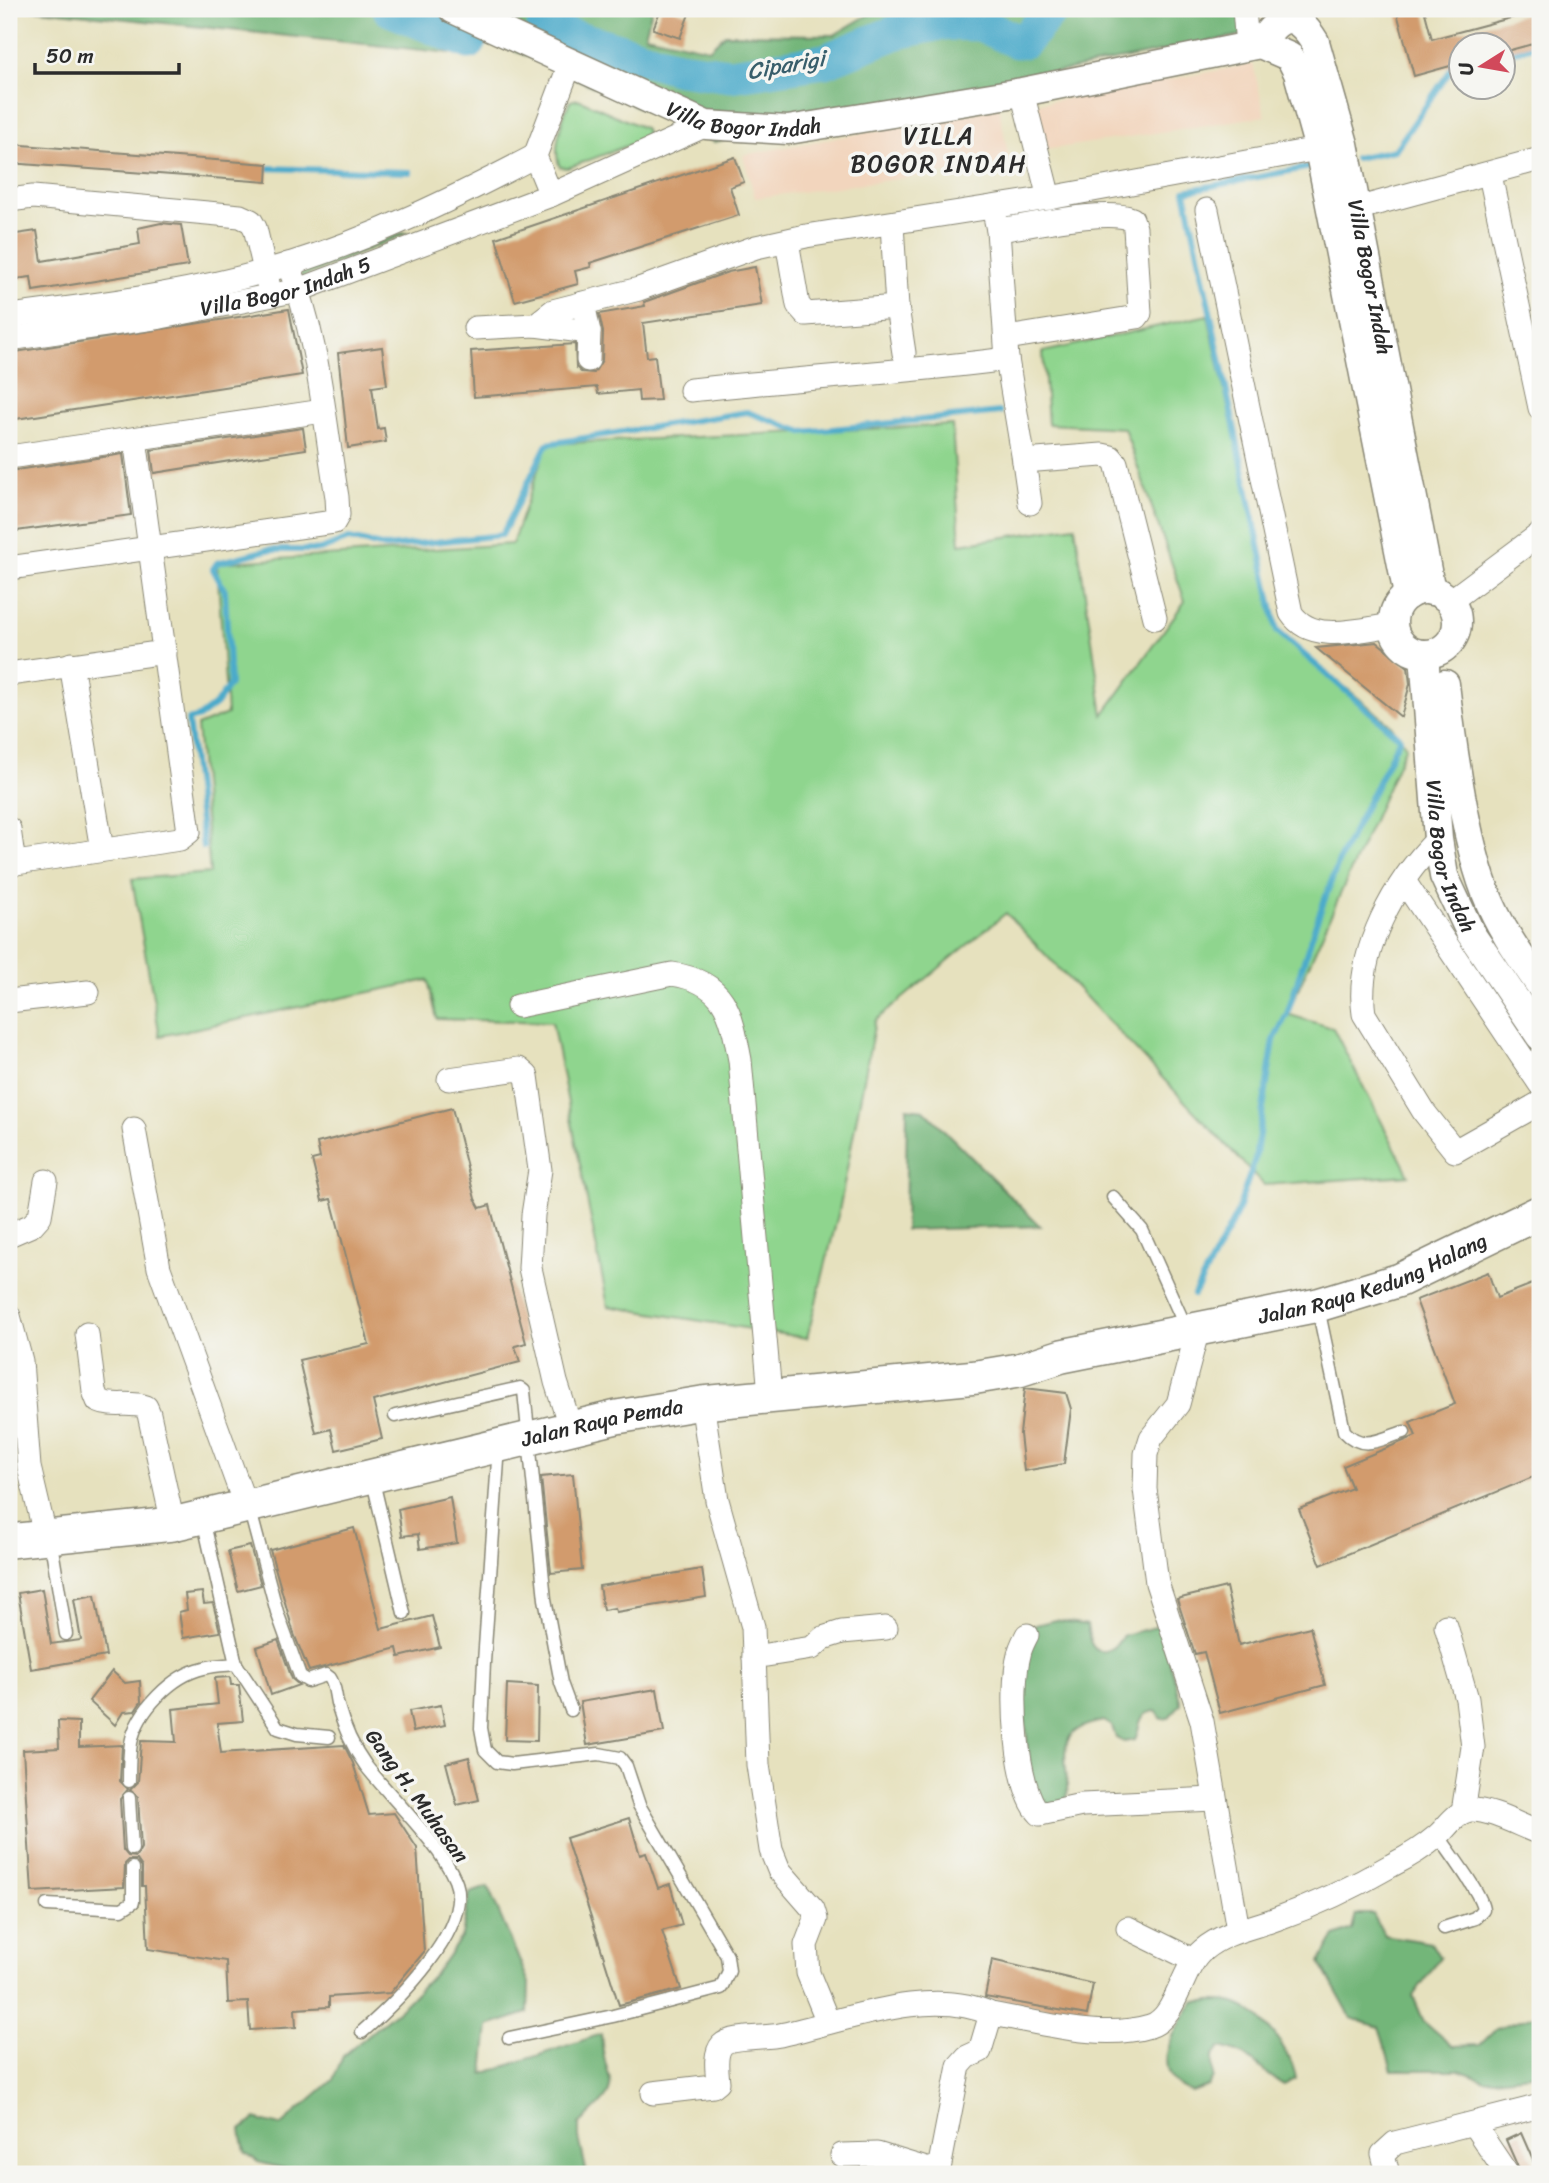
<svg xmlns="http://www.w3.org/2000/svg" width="1549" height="2183" viewBox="0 0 1549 2183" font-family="Sriracha,sans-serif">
<rect width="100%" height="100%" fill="#f6f6f2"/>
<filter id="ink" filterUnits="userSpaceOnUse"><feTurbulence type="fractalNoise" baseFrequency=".0143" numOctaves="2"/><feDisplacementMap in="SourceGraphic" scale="14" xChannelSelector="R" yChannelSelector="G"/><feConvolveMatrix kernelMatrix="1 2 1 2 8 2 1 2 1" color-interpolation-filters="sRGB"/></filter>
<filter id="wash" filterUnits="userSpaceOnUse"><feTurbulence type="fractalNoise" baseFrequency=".00686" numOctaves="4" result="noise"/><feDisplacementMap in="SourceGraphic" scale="28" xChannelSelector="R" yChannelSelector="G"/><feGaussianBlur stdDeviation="1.57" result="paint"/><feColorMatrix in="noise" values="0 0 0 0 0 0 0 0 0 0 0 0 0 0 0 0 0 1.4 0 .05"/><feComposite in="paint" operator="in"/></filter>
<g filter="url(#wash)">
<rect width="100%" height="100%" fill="#e6e1be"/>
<!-- built -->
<g fill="#f2d5bd">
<path d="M 1253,64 L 1265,116 L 1045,150 L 1031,105 Z"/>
<path d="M 999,108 L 1010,164 L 755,198 L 743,155 Z"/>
</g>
<!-- green -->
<g fill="#8fd58e" stroke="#5d805c" stroke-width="2">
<path d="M 578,99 L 644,128 L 648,138 L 568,168 L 560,167 C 552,151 562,117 570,101 Z"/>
<path d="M 402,233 L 408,233 L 302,277 L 300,272 Z"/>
<path d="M 1208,315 L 1277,631 L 1390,724 L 1406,746 L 1287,1014 L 1333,1028 L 1409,1175 L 1264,1185 L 1006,913 L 875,1021 L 839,1211 L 807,1338 L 608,1306 L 552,1022 L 437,1019 L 428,980 L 160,1036 L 132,879 L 210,873 L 197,726 L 227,714 L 217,563 L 512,544 L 547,444 L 952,425 L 960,544 L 1075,526 L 1103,715 L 1185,601 L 1124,428 L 1048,424 L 1043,352 Z"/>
</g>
<!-- forest -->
<g fill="#73b679" stroke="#4f7052" stroke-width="2">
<path d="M 31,9 L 443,9 L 479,22 L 495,9 L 652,9 L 645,35 L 709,49 L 725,34 L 834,35 L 878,9 L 1247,9 L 1261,31 L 714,142 L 483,36 L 469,42 L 469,55 Z"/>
<path d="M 907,1108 L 924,1110 L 1040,1226 L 905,1230 Z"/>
<path d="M 1055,1620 L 1087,1625 C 1088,1631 1089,1638 1091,1643 C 1099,1660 1118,1647 1123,1635 L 1160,1626 L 1181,1704 L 1168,1718 L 1162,1719 L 1156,1711 C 1137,1713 1141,1725 1135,1740 L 1124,1742 L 1116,1738 L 1112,1726 L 1104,1721 C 1048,1730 1070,1760 1067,1799 L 1052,1812 L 1032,1787 L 1019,1659 L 1035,1625 Z"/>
<path d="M 488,1887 L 529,1983 L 528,2013 L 488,2026 L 483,2074 L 601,2034 C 604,2089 630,2080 579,2124 L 579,2138 L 587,2174 L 307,2174 L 258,2162 L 245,2152 L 241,2130 L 255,2119 L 280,2126 L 333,2080 L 343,2056 L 404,2005 L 439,1969 L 462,1936 L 470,1893 Z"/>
<path d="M 1356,1914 L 1373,1914 L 1384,1935 L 1431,1943 L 1440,1958 L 1413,1996 L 1424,2022 L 1452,2046 L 1480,2045 L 1496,2029 L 1540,2014 L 1540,2074 L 1485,2080 L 1459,2070 L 1392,2070 L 1379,2027 L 1351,2018 L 1320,1962 L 1335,1936 L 1352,1929 Z"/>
<path d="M 1195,2001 C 1207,2002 1223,1999 1234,2003 C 1261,2011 1292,2052 1296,2079 L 1284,2085 C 1259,2072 1253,2053 1220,2047 L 1213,2056 L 1213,2078 L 1208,2086 L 1192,2092 C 1144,2076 1174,2029 1195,2001 Z"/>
</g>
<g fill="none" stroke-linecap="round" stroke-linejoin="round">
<!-- stream -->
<g stroke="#4baaca" stroke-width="6">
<path d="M 1504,54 L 1540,44"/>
<path d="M 1355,158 L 1395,150 L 1453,67 L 1462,64"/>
<path d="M 262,168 L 410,172"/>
<path d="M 203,847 L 188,720 L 199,717 L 216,704 L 230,684 L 225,591 L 213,569 L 217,563 L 267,550 L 320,550 L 349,539 L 386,547 L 502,535 L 547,444 L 747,412 L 803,432 L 1000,412"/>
<path d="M 1194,1295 L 1237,1213 L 1255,1159 L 1274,1040 L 1287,1014 L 1316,923 L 1340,858 L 1400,738 L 1277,631 L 1185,191 L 1316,166"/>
</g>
<!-- river -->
<g stroke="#4baaca" stroke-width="35">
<path d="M 390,9 L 469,42"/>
<path d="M 544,28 L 679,68 L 730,75 L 825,61 L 897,32 L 940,23 L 980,24 L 1016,41 L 1024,41 L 1052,9"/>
</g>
</g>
<g id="blocks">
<!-- building -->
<g fill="#d29b6d">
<path d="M 661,9 L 673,9 L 689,14 L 680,38 L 653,29 Z"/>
<path d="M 1396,9 L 1424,9 L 1432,39 L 1540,10 L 1540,42 L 1503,52 L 1503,46 L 1461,46 L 1461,63 L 1414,76 Z"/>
<path d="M 9,144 L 268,164 L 267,182 L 9,163 Z"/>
<path d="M 735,157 L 744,182 L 730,187 L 739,215 L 590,263 L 591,267 L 575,271 L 578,284 L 515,301 L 496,238 Z"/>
<path d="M 161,223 L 181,225 L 188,266 L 33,291 L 31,277 L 9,280 L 9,235 L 37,231 L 42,261 L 140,244 L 138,228 Z"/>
<path d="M 755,267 L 762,305 L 643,323 L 647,357 L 655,356 L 660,400 L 639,401 L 638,390 L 598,394 L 597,387 L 474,397 L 471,351 L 575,344 L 576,367 L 581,372 L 594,373 L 602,360 L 603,332 L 599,314 L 645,306 L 644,302 L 728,272 Z"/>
<path d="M 289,309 L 302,375 L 9,420 L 9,353 Z"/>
<path d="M 382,347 L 387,385 L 372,387 L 378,429 L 384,428 L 386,442 L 348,448 L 338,353 Z"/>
<path d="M 303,428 L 306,449 L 154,473 L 151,450 Z"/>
<path d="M 123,454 L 131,515 L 9,532 L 9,471 Z"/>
<path d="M 1377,642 L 1408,667 L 1410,684 L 1401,717 L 1316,648 Z"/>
<path d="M 452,1108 L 475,1199 L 480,1208 L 490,1205 L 526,1343 L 515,1346 L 520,1362 L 373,1401 L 382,1439 L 336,1450 L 331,1429 L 316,1433 L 299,1360 L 369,1344 L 331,1199 L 322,1201 L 312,1160 L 320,1158 L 317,1143 Z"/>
<path d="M 1488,1272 L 1497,1298 L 1540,1281 L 1540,1474 L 1321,1565 L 1299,1509 L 1352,1488 L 1343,1466 L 1416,1436 L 1410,1422 L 1455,1404 L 1416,1300 Z"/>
<path d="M 1025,1388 L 1066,1393 L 1071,1409 L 1064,1464 L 1024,1471 L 1020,1434 Z"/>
<path d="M 573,1474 L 582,1570 L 551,1573 L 541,1477 Z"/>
<path d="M 450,1497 L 457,1543 L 420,1549 L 418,1534 L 402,1536 L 398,1509 Z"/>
<path d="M 354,1528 L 381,1629 L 432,1616 L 440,1647 L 399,1657 L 397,1648 L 309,1671 L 294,1634 L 270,1550 Z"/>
<path d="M 250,1546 L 261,1585 L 238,1591 L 228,1551 Z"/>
<path d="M 702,1569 L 706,1597 L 616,1612 L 615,1608 L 603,1610 L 599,1586 Z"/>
<path d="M 1226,1587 L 1239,1645 L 1310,1627 L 1325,1685 L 1220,1713 L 1204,1652 L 1195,1654 L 1177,1599 Z"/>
<path d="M 42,1589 L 51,1644 L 81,1640 L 74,1599 L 95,1595 L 106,1656 L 31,1669 L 18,1593 Z"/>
<path d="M 202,1592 L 204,1604 L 213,1603 L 220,1632 L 183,1638 L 179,1612 L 187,1610 L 185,1594 Z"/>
<path d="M 278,1640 L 292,1679 L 299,1685 L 271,1695 L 257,1647 Z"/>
<path d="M 112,1671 L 125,1683 L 140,1681 L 141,1702 L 135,1711 L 123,1712 L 115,1725 L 89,1701 Z"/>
<path d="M 230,1677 L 231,1685 L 239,1685 L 243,1721 L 217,1723 L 221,1753 L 344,1745 L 353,1763 L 369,1815 L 394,1813 L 417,1848 L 424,1952 L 390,1993 L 329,1997 L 329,2007 L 295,2009 L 296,2027 L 250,2030 L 248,2002 L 228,2003 L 226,1961 L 148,1949 L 145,1886 L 142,1886 L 142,1867 L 137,1860 L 129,1860 L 125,1864 L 124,1887 L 32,1892 L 23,1750 L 59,1748 L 58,1721 L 79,1722 L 79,1747 L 122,1745 L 120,1781 L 128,1789 L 120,1799 L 123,1850 L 128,1856 L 136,1857 L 141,1848 L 138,1797 L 130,1790 L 138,1782 L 141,1741 L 176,1742 L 173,1709 L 218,1704 L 215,1678 Z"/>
<path d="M 507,1684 L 538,1686 L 537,1741 L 505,1740 Z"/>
<path d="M 657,1689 L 664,1732 L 587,1745 L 580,1702 Z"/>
<path d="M 441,1705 L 445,1725 L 413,1732 L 409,1711 Z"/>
<path d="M 469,1757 L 479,1800 L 457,1805 L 446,1763 Z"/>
<path d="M 629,1818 L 640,1855 L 646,1853 L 658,1888 L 670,1884 L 682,1925 L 662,1931 L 681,1989 L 619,2005 L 566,1838 Z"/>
<path d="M 992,1960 L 1093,1984 L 1087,2015 L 985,1997 Z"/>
<path d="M 1521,2133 L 1539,2174 L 1521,2174 L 1506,2140 Z"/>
</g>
</g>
</g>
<g filter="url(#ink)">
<use href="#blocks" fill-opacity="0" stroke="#888674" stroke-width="2"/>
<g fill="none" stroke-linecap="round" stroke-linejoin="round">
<!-- service casing -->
<g stroke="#888674" stroke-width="15">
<g id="service">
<path d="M 1113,1197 L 1142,1230 L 1187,1330"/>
<path d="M 1318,1308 L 1344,1431 C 1363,1452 1380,1439 1404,1432"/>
<path d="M 395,1416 L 520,1388 L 524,1391 L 545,1599 L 561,1683 L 571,1710"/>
<path d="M 499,1446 L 484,1662 L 481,1728 L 485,1750 L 497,1762 L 512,1764 L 599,1754 L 620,1758 L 626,1766 L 639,1805 L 727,1956 L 729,1971 L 721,1988 L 613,2016 L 509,2038"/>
<path d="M 372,1477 L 404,1613"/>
<path d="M 249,1507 L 277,1612 L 300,1676 L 308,1681 L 326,1675 L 330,1678 C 335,1685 335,1694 337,1703 C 343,1725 353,1748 366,1766 C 391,1798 440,1844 455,1880 C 475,1927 394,2004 362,2032"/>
<path d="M 46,1539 L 53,1555 L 66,1634"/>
<path d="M 236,1664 L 278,1728 L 297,1734 L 329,1737"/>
<path d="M 129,1781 C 129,1768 129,1755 131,1743 C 137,1711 172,1675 204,1668 C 214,1665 226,1665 236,1664 L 203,1519"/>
<path d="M 129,1798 L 132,1849"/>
<path d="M 1438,1835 C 1449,1852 1482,1894 1483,1909 L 1475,1918 L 1444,1928"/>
<path d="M 47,1905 L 122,1909 L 133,1902 L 133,1868"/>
</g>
</g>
<!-- minor casing -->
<g stroke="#888674" stroke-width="25">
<g id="minor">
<path d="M 1244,9 L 1247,46"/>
<path d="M 1022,92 L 1049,198"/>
<path d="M 1490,175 L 1540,408"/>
<path d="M 551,195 L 535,156 L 570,64"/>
<path d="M 9,200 L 33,197 L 240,216 L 251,221 L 255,228 L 268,283"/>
<path d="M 993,207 L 998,230 L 1007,359 L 1024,461 L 1102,455 L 1111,457 L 1116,463 L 1155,618"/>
<path d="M 1207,210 L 1291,613 C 1312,645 1361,629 1393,625"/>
<path d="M 1341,213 L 1540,159"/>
<path d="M 998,230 C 1029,226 1107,208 1132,219 L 1135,228 L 1140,313 L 1137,317 L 1007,338"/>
<path d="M 787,241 L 798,305 L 806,314 L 897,307 L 892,224"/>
<path d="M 583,303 L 589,332 L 588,360"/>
<path d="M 897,307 L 904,353"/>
<path d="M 9,316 C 102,304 196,293 286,265 C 373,238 455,198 535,156"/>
<path d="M 535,325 L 589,332"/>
<path d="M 475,328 L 535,325 L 553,311 L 639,289 L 756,247 L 806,236 L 1049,198 L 1334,146"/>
<path id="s1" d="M 9,339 L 161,317 L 299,290 L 551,195 L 706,125"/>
<path d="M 691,390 C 797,378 902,373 1007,359"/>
<path d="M 9,457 L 323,411"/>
<path d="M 1024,461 L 1030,503"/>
<path d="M 9,568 L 334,522 L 338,515 L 337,497 C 324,420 319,337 288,264"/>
<path d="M 1449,602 L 1540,534"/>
<path d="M 71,664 L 102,850"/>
<path d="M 9,674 L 165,652"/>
<path d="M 9,829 L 14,864"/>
<path d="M 1438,839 C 1395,881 1355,953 1364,1014 L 1424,1112 L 1455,1151 L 1540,1103"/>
<path d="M 9,864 L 180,839 L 189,832 L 135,439"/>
<path d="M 1404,881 L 1540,1084"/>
<path d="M 9,1001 L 88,992"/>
<path d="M 518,1006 L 672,974 C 726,982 731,1012 740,1060 L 770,1394"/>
<path d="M 449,1079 L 519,1069 L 527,1076 L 540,1170 L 533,1215 L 530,1268 L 556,1382 L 571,1429"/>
<path d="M 134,1129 L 159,1268 L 246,1507"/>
<path d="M 9,1235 L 32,1225 L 40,1216 L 46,1181"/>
<path d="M 9,1316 L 21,1361 L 29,1467 L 46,1539"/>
<path d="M 1198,1329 L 1178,1404 L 1151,1438 L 1146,1454 L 1145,1489 L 1157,1583 L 1202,1721 L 1238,1930"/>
<path d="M 87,1334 L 94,1391 L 98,1401 C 113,1408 130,1401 146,1407 L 149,1414 L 173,1524"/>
<path d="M 702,1403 L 717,1500 L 753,1627 L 758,1765 L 771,1850 L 779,1870 L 813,1909 L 816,1919 L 806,1945 L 808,1973 L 828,2022"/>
<path d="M 1446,1626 L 1467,1699 L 1473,1747 L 1463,1812"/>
<path d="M 1027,1635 C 1024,1641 1020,1648 1019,1655 C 1010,1688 1015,1789 1040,1814 L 1082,1805 L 1214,1799"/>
<path d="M 754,1657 L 812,1648 L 823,1638 L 842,1632 L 886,1628"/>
<path d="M 1128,1928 L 1193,1960"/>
<path d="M 653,2093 L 713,2086 L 718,2082 C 717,2071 714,2054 722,2045 C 730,2036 767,2038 780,2035 C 841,2022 931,1985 991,2014 C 1040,2022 1101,2041 1150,2026 C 1177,2018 1181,1968 1203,1950 C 1224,1932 1252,1928 1276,1919 C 1316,1905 1356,1886 1392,1865 C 1408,1857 1423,1848 1437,1836 C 1447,1828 1455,1812 1470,1810 C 1491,1809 1520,1826 1540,1833"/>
<path d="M 1474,2125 L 1507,2174"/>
<path d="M 842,2155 L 877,2154 L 926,2169 L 939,2169 L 959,2066 L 967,2057 L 980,2051 L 991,2014"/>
<path d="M 1388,2174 L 1383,2154 L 1395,2143 L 1540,2106"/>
</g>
</g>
<!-- tertiary casing -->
<g stroke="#888674" stroke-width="31">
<g id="tertiary">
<path id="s2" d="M 453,9 L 706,125 L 788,130 L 1022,92 L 1260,44 L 1290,57 L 1298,73 L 1319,149 L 1408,595"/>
<path id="s3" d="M 1260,44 C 1279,14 1295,9 1315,42 L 1344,144 L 1431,591"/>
<circle cx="1425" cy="622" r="32"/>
<path id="s4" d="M 1424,654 L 1438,839 L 1444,876 L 1471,934 L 1540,1036"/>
<path d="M 1445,684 C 1452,745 1464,836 1486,893 C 1499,927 1520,956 1540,985"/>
</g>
</g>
<!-- secondary casing -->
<g stroke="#888674" stroke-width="36">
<g id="secondary">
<path id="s5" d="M 9,1541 L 173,1524 L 617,1417 L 702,1403 L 977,1377 L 1019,1370 L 1062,1356 L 1318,1305 L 1400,1280 L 1540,1212"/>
</g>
</g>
<!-- service -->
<use href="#service" stroke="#fff" stroke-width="12"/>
<!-- minor -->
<use href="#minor" stroke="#fff" stroke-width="23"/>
<!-- tertiary -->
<use href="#tertiary" stroke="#fff" stroke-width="28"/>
<!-- secondary -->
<use href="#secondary" stroke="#fff" stroke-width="33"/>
</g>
</g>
<g text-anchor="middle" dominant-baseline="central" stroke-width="7" stroke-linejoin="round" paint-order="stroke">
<!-- street labels -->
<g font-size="21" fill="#2b2b2b" stroke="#f6f6f2">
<text stroke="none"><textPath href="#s2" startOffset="315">Villa Bogor Indah</textPath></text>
<text stroke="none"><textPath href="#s3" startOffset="317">Villa Bogor Indah</textPath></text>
<text stroke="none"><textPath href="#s1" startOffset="282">Villa Bogor Indah 5</textPath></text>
<text stroke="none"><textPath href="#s4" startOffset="205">Villa Bogor Indah</textPath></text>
<text stroke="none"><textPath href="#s5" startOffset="1393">Jalan Raya Kedung Halang</textPath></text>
<text stroke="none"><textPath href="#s5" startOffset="606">Jalan Raya Pemda</textPath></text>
<text transform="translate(417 1796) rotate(54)">Gang H. Muhasan</text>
</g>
<!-- water labels -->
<g font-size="23" font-style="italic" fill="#385e6b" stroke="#f6f6f2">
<text transform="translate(786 65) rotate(-10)">Ciparigi</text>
</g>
<!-- quarter labels -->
<g font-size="24" letter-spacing="2" fill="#2b2b2b" stroke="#f6f6f2">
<text x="939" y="136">VILLA<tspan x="939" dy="28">BOGOR INDAH</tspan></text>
</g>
</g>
<!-- margin -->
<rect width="1549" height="2183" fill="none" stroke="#f6f6f2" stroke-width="35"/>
<!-- north arrow -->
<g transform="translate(1482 66) rotate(259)"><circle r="33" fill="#f6f6f2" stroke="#a5a5a2" stroke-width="2"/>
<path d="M0-5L12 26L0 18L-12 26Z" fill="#d1495b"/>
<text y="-10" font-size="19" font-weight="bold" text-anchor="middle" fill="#2b2b2b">U</text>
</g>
<!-- scale -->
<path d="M35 63v10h144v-10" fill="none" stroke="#2b2b2b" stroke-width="3.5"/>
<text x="46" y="63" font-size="21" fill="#2b2b2b" stroke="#f6f6f2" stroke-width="5" paint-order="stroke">50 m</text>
</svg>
